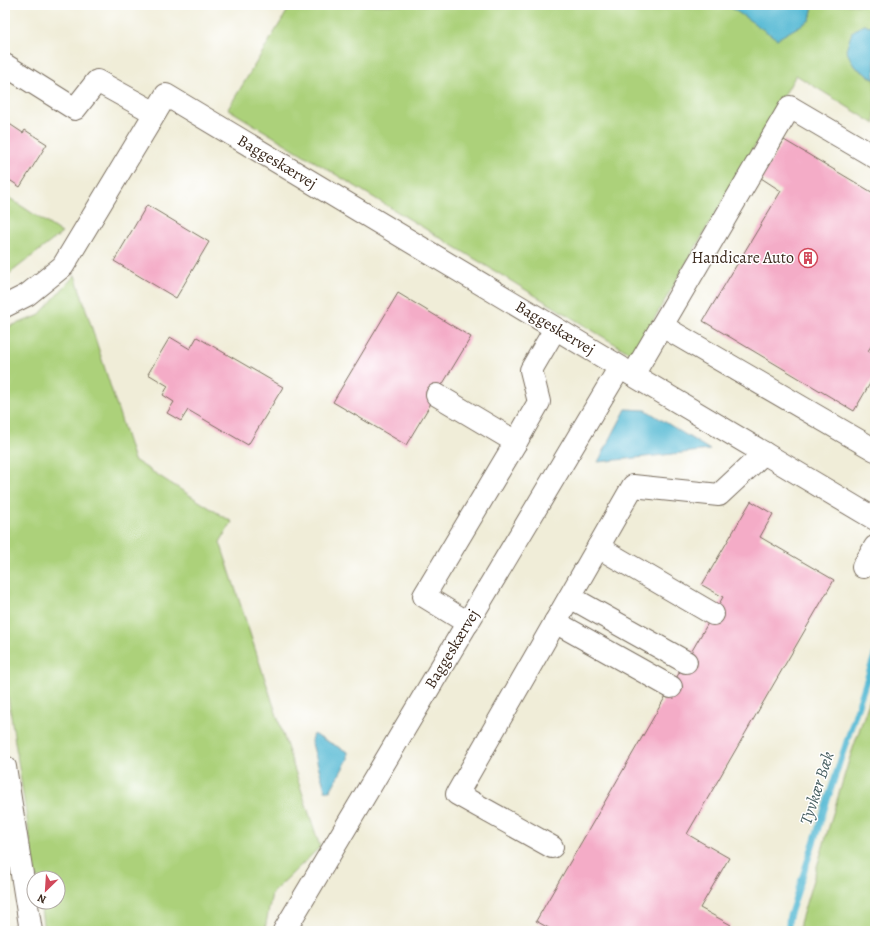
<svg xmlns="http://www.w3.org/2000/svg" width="880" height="936" viewBox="0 0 880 936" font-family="Alegreya,serif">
<rect width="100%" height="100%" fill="#fff"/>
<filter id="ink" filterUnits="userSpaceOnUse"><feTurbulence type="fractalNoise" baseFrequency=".025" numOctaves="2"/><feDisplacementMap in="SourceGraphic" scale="8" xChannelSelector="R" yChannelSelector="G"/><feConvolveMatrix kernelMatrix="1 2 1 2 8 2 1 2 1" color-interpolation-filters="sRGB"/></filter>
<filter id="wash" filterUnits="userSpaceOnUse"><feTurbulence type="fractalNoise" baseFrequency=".012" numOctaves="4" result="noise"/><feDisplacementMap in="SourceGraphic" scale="16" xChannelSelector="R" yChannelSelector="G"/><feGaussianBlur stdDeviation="0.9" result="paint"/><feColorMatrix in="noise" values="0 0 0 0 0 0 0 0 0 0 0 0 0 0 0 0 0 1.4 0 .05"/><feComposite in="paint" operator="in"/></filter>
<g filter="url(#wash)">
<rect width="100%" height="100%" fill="#f0edd8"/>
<!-- green -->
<g fill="#acd17a" stroke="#747e4c">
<path d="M 291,5 L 726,5 L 730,7 L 810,20 L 813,5 L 875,5 L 875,26 L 862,25 L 854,66 L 875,80 L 875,124 L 796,75 L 633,355 L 228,109 Z"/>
<path d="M 5,195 L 62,233 L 5,277 Z"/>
<path d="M 75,275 L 134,460 L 232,522 L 220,542 L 320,847 L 272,893 L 265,929 L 263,931 L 44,931 L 40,902 L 58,902 L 58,878 L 36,878 L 5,677 L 5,328 L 38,316 Z"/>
<path d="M 875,685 L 875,931 L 800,931 L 800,923 L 850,757 Z"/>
</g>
<!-- water -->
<g fill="#56bad4" stroke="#487279">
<path d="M 726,5 L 813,5 L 810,20 L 777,39 L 730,7 Z"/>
<path d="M 862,25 L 875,26 L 875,80 L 854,66 L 846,50 L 852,32 Z"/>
<path d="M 626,409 L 646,410 L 710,450 L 598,462 Z"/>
<path d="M 313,734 L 348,752 L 348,759 L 330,791 L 325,790 L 311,740 Z"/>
</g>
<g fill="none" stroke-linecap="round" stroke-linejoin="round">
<!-- stream -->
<path stroke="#56bad4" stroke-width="6" d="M 788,931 L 789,918 L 875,654"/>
</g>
<g id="blocks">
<!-- building -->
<g fill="#f4acc7">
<path d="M 5,121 L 23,133 L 25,130 L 47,144 L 20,187 L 5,177 Z"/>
<path d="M 784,140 L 875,194 L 875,340 L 868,351 L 875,355 L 875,375 L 854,411 L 703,321 L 781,191 L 761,178 Z"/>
<path d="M 147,205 L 209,242 L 176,298 L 114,261 Z"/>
<path d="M 398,293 L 471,337 L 406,445 L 333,402 Z"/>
<path d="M 170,337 L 190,349 L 197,337 L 283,387 L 248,445 L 188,410 L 181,421 L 167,413 L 174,402 L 163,395 L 168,386 L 148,374 Z"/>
<path d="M 751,501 L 773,514 L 760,537 L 834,580 L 687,834 L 729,858 L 700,908 L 731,925 L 727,931 L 554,931 L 536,921 L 723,597 L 702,585 Z"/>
</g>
</g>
</g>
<g filter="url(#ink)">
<use href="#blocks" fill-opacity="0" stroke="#7a6e5f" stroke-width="1"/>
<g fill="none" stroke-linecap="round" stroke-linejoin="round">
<!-- minor casing -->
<g stroke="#7a6e5f" stroke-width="24">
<g id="minor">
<path d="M 5,65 L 75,109 L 97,81 L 155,113"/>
<path d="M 5,306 L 27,295 L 63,266 L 166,95 L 620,367 L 284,931"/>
<path d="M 662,326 L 875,450"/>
<path d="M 621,368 L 875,519"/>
<path d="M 633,375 L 790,107 L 875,157"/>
<path d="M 437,395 L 516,442"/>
<path d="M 598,547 L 713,614"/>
<path d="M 863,567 L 875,547"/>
<path d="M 570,597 L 686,662"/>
<path d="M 555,622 L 671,687"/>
<path d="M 468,623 L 424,596 L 516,442 L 539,402 L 531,370 L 555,329"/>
<path d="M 5,767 L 31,931"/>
<path d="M 552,847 L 457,794 L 633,486 L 719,495 L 764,453"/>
</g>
</g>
<!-- minor -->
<use href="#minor" stroke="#fff" stroke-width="22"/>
</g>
</g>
<!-- icons -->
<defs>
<g id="building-ring" transform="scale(1)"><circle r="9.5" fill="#fff" stroke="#d1495b" stroke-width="1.5"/><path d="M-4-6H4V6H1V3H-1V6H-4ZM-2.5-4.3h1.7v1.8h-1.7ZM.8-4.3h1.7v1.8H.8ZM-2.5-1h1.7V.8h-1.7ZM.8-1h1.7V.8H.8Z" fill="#d1495b"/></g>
</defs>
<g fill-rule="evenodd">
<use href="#building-ring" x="808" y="258"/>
</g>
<g text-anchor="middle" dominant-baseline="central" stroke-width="3" stroke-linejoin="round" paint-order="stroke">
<!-- street labels -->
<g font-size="16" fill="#3b2a1e" stroke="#fff">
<text transform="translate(277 162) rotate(31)">Baggeskærvej</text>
<text transform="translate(555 328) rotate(31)">Baggeskærvej</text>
<text transform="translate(452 649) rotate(-59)">Baggeskærvej</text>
</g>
<!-- poi labels -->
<g font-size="16" fill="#3b2a1e" stroke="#fff" text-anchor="end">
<text x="794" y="258">Handicare Auto</text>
</g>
<!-- water labels -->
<g font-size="17" font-style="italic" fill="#445c5e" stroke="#fff">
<text transform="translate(817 788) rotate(-72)">Tyvkær Bæk</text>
</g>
</g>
<!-- margin -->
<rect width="880" height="936" fill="none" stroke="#fff" stroke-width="20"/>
<!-- north arrow -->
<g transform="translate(46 890) rotate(205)"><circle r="19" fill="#ffffff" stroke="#b1aaa5"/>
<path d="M0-3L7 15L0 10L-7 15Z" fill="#d1495b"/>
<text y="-6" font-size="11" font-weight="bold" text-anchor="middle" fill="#3b2a1e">N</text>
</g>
</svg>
